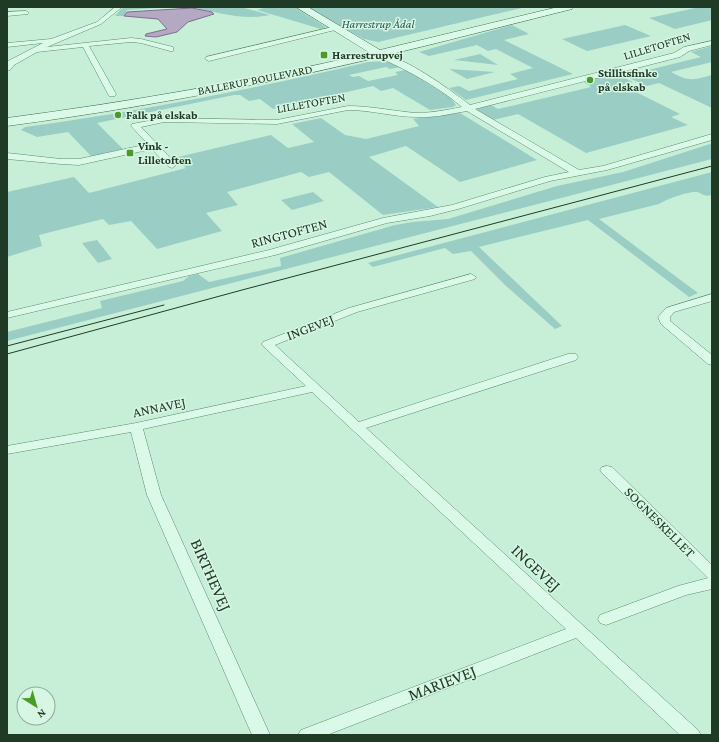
<svg xmlns="http://www.w3.org/2000/svg" width="719" height="742" viewBox="0 0 719 742" font-family="'Crimson Pro',serif">
<rect width="100%" height="100%" fill="#c7efd8"/>
<!-- green -->
<g fill="#9acec5">
<path d="M 123,7 L 170,7 L 127,10 L 124,16 L 115,16 Z"/>
<path d="M 190,7 L 241,7 L 270,15 C 243,21 217,12 190,7 Z"/>
<path d="M 267,7 L 294,7 L 326,27 L 321,29 L 257,10 Z"/>
<path d="M 305,7 L 526,7 L 378,42 L 364,39 Z"/>
<path d="M 700,7 L 712,7 L 712,20 L 675,29 L 649,18 Z"/>
<path d="M 512,25 L 529,34 L 504,40 L 573,74 L 466,100 L 449,88 L 459,86 L 469,91 L 518,79 L 510,74 L 533,68 L 496,49 L 488,51 L 477,45 L 429,56 L 419,52 Z"/>
<path d="M 625,25 L 651,36 L 587,51 L 562,39 Z"/>
<path d="M 712,46 L 712,62 L 671,72 C 689,82 693,80 712,75 L 712,108 L 659,83 L 647,86 L 624,76 L 701,57 L 691,52 Z"/>
<path d="M 480,54 L 498,65 L 454,60 Z"/>
<path d="M 385,61 L 401,67 L 390,69 L 386,67 L 349,75 L 353,77 L 359,76 L 368,81 L 398,75 L 395,72 L 406,70 L 449,96 L 456,105 L 453,107 L 430,110 L 393,88 L 381,91 L 373,86 L 273,109 L 260,99 L 249,101 L 240,95 L 234,95 L 97,123 L 123,149 L 91,156 L 68,132 L 37,137 L 21,130 L 25,127 C 140,111 254,89 368,62 Z"/>
<path d="M 449,69 L 495,72 L 467,79 Z"/>
<path d="M 616,74 L 633,82 L 622,85 L 680,114 L 671,117 L 688,125 L 586,153 L 518,114 L 493,120 L 476,109 L 491,105 L 498,109 L 591,87 L 584,82 Z"/>
<path d="M 460,113 L 537,160 L 460,182 L 406,146 L 369,157 L 438,207 L 383,215 L 329,172 L 309,177 L 301,172 L 227,192 L 238,205 L 206,213 L 222,231 L 157,249 L 131,221 L 109,225 L 103,219 L 39,235 L 42,246 L 7,257 L 7,192 L 74,177 L 89,193 L 186,168 L 174,158 L 271,135 L 288,148 L 314,142 L 292,124 L 321,118 L 345,135 L 366,139 L 419,126 L 413,119 Z"/>
<path d="M 710,144 L 712,145 L 712,159 L 7,341 L 7,332 L 102,308 L 100,301 L 183,281 L 189,276 L 198,274 L 209,282 L 281,266 L 280,258 L 395,225 L 413,222 L 448,219 L 557,186 L 623,172 Z"/>
<path d="M 712,172 L 712,195 C 703,197 704,194 697,192 C 689,191 666,199 659,204 L 599,219 L 698,293 L 689,297 L 588,220 L 479,247 L 562,326 L 555,329 L 505,285 L 471,251 L 453,254 L 445,248 L 373,267 L 368,263 Z"/>
<path d="M 313,192 L 324,201 L 292,210 L 281,200 Z"/>
<path d="M 97,240 L 112,259 L 98,263 L 82,243 Z"/>
</g>
<!-- water -->
<path fill="#b4a8c3" stroke="#7f6e92" d="M 192,8 L 212,12 L 214,14 L 188,22 L 177,32 L 156,37 L 145,36 L 146,34 L 167,29 L 158,19 L 124,16 L 127,12 Z"/>
<g fill="none" stroke-linecap="round" stroke-linejoin="round">
<!-- street casing -->
<g stroke="#5c8b68" stroke-width="1">
<g id="street">
<path d="M 115,7 L 122,7 L 101,24 L 47,47 L 131,38 L 141,39 L 173,47 L 173,51 L 170,51 L 141,43 L 131,42 L 89,46 L 116,94 L 115,96 L 109,96 L 108,94 L 83,47 L 37,52 L 14,65 L 10,70 L 7,70 L 8,61 L 43,43 L 7,47 L 7,43 L 51,39 L 97,22 Z"/>
<path d="M 26,11 L 29,13 L 28,14 L 7,16 L 7,12 Z"/>
<path d="M 337,26 L 340,28 L 339,29 L 209,61 L 205,59 L 206,57 Z"/>
<path d="M 712,41 L 712,45 L 689,51 L 680,57 L 475,109 L 579,170 L 603,166 L 712,134 L 712,140 L 607,170 L 550,181 L 458,209 L 430,216 L 387,223 L 275,255 L 7,318 L 7,312 L 269,250 L 383,218 L 452,205 L 545,177 L 569,172 L 467,111 C 450,114 434,118 417,117 C 394,117 371,110 348,110 L 277,124 L 164,122 L 141,127 L 175,163 L 176,165 L 172,168 L 169,167 L 152,149 L 79,165 L 61,164 L 7,159 L 7,153 L 61,159 L 79,159 L 148,144 L 131,126 L 132,124 L 164,118 L 277,120 L 348,106 C 371,106 393,111 416,113 C 431,113 446,110 462,107 C 436,85 407,70 376,56 L 375,54 L 379,52 C 409,60 445,86 470,105 L 674,53 L 684,47 Z"/>
<path d="M 471,274 L 476,277 L 475,279 L 357,312 L 275,345 L 359,422 L 568,354 L 576,354 L 578,357 L 576,360 L 366,428 L 698,730 L 701,735 L 680,735 L 576,638 L 327,735 L 298,735 L 301,730 L 566,629 L 312,392 L 143,429 L 161,495 L 270,735 L 252,735 L 147,495 L 131,432 L 7,454 L 7,446 L 136,423 L 306,386 L 263,346 L 261,344 L 263,342 L 349,308 Z"/>
<path d="M 712,294 L 712,301 L 674,312 L 670,317 L 670,321 L 712,355 L 712,365 L 708,364 L 661,324 L 658,317 L 666,308 Z"/>
<path d="M 607,466 L 612,467 L 712,565 L 712,589 L 686,595 L 606,625 L 600,623 L 598,619 L 600,615 L 678,586 L 708,578 L 602,473 L 600,470 L 602,467 Z"/>
</g>
</g>
<!-- secondary casing -->
<g stroke="#3f6d49" stroke-width="1">
<path id="secondary" d="M 296,7 L 308,7 L 380,50 L 558,7 L 574,7 L 572,9 C 472,34 373,60 272,81 C 184,99 96,114 7,126 L 7,118 C 129,102 250,81 370,53 Z"/>
</g>
<!-- street -->
<use href="#street" fill="#dbf9e8" fill-rule="evenodd"/>
<!-- secondary -->
<use href="#secondary" fill="#dbf9e8" fill-rule="evenodd"/>
<!-- tram -->
<g stroke="#203b25" stroke-width="1">
<path d="M 7,346 L 164,305"/>
<path d="M 7,354 L 242,290 L 712,166"/>
</g>
</g>
<!-- markers -->
<g fill="#4b9b2b" stroke="#d7f6e4" stroke-width="1.5">
<rect x="320" y="51" width="8" height="8" rx="2"/>
<circle cx="590" cy="80" r="4"/>
<circle cx="118" cy="115" r="4"/>
<rect x="126" y="149" width="8" height="8" rx="2"/>
</g>
<g text-anchor="middle" dominant-baseline="central" stroke-width="3" stroke-linejoin="round" paint-order="stroke">
<!-- far-park labels -->
<g font-size="12" font-style="italic" fill="#265856" stroke="#d7f6e4">
<text x="378" y="24">Harrestrup Ådal</text>
</g>
<!-- far-street labels -->
<g font-size="12" fill="#203b25" stroke="#d7f6e4">
<text transform="translate(657 46) rotate(-17)">LILLETOFTEN</text>
<text transform="translate(255 80) rotate(-11)">BALLERUP BOULEVARD</text>
<text transform="translate(311 103) rotate(-10)">LILLETOFTEN</text>
</g>
<!-- far-poi labels -->
<g font-size="12" font-weight="bold" fill="#203b25" stroke="#d7f6e4" text-anchor="start">
<text x="332" y="55">Harrestrupvej</text>
<text x="598" y="73">Stillitsfinke<tspan x="598" dy="14">på elskab</tspan></text>
<text x="126" y="115">Falk på elskab</text>
<text x="138" y="146">Vink -<tspan x="138" dy="14">Lilletoften</tspan></text>
</g>
<!-- street labels -->
<g font-size="14" fill="#203b25" stroke="#d7f6e4">
<text transform="translate(289 233) rotate(-15)">RINGTOFTEN</text>
<text transform="translate(310 327) rotate(-21)">INGEVEJ</text>
<text transform="translate(159 407) rotate(-12)">ANNAVEJ</text>
<text transform="translate(660 522) rotate(45)">SOGNESKELLET</text>
</g>
<!-- near-street labels -->
<g font-size="17" fill="#203b25" stroke="#d7f6e4">
<text transform="translate(536 568) rotate(43)">INGEVEJ</text>
<text transform="translate(211 575) rotate(66)">BIRTHEVEJ</text>
<text transform="translate(442 683) rotate(-21)">MARIEVEJ</text>
</g>
</g>
<!-- border -->
<rect width="719" height="742" fill="none" stroke="#203b25" stroke-width="16"/>
<!-- north arrow -->
<g transform="translate(36 706) rotate(143)"><circle r="19" fill="#d7f6e4" stroke="#8eab98"/>
<path d="M0-3L7 15L0 10L-7 15Z" fill="#4b9b2b"/>
<text y="-6" font-size="11" font-weight="bold" text-anchor="middle" fill="#203b25">N</text>
</g>
</svg>
